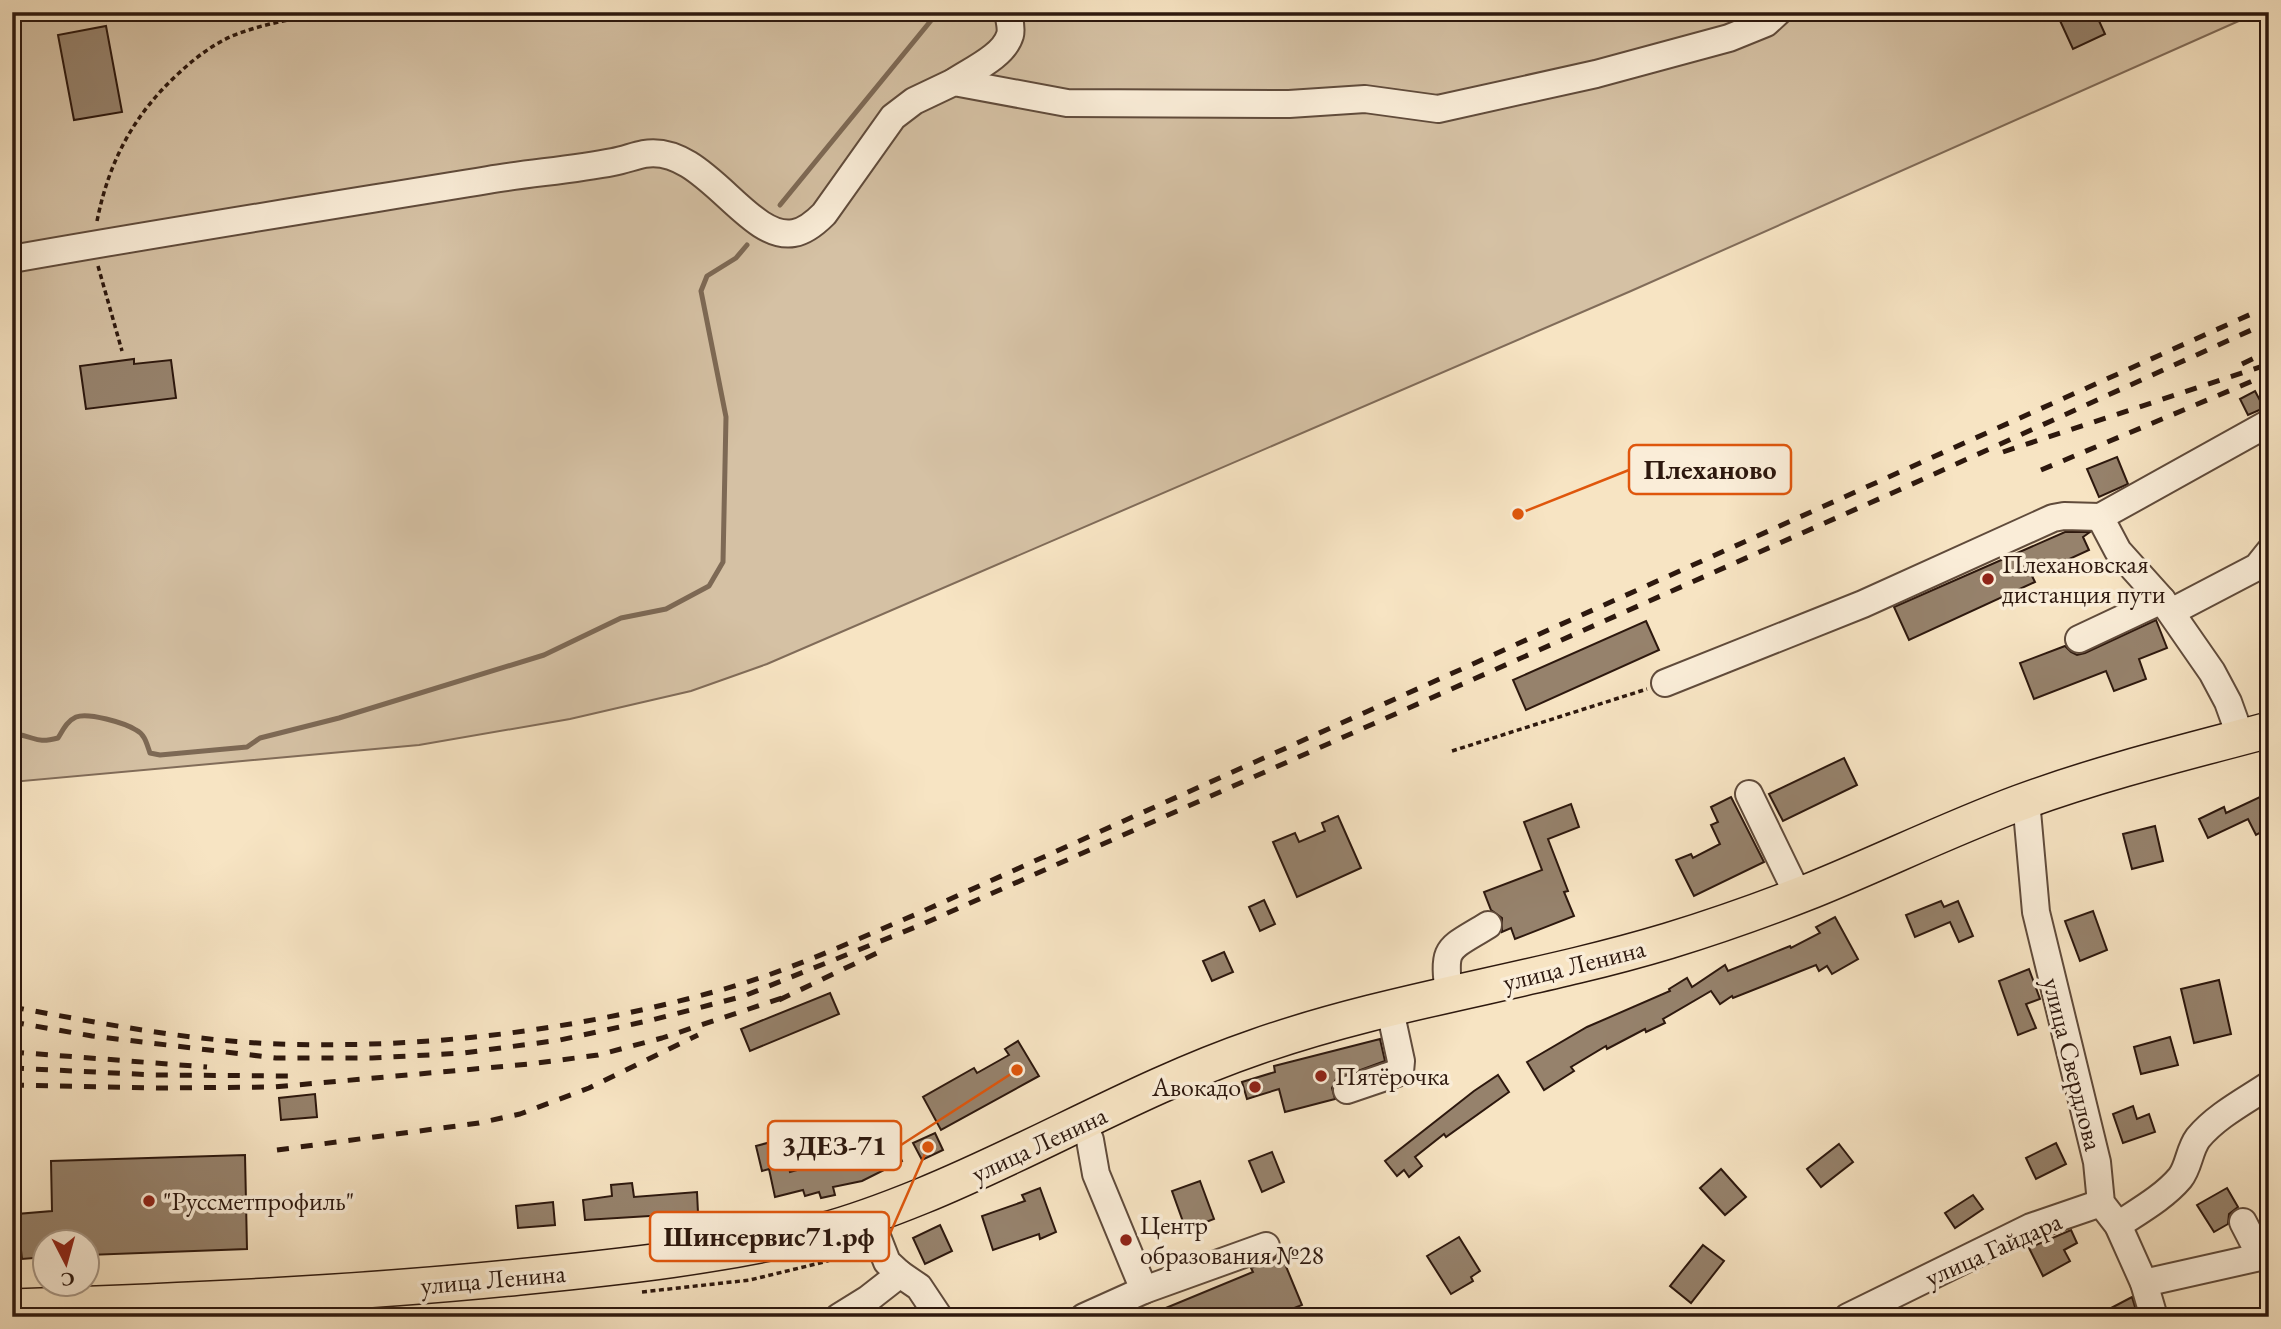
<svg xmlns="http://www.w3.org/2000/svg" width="2281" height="1329" viewBox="0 0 2281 1329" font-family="'EB Garamond',serif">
<rect width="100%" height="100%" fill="#f7e4c3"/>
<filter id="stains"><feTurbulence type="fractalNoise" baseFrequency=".00286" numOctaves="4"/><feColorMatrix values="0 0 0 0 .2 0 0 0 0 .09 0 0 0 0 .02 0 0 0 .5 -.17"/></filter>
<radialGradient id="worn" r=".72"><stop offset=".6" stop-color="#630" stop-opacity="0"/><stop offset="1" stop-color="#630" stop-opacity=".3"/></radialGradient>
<!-- green -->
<path fill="#d5c1a4" stroke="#816c59" stroke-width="2" d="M 12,12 L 2259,12 L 1631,291 L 767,664 L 691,691 L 570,719 L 419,745 L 12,782 Z"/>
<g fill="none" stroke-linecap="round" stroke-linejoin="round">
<!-- stream -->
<g stroke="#7d6955" stroke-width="5">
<path d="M 780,205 L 938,12"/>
<path d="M 12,737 L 15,734 C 37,737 35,744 58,738 C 63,730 67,721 76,717 C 88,712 125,723 136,730 C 145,734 147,745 150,753 L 160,755 L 247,747 L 260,738 L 339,718 L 544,655 L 621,618 L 666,609 L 709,586 L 723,562 L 726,417 L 701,291 L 707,276 L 736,258 L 747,245"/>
</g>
</g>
<!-- building -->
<g fill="#96826c" stroke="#2d180e" stroke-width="2">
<path d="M 2056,12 L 2095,12 L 2105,34 L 2073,49 Z"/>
<path d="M 106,26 L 122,112 L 74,120 L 58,35 Z"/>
<path d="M 134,359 L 134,364 L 171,360 L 176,398 L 86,409 L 80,366 Z"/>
<path d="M 2255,391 L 2264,408 L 2248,415 L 2240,399 Z"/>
<path d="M 2117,457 L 2128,484 L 2099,497 L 2087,469 Z"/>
<path d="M 2065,532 L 2090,532 L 2083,537 L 2089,550 L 2032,576 L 2035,582 L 1909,640 L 1894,607 Z"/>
<path d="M 2156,620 L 2167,648 L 2139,659 L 2146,679 L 2114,691 L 2106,671 L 2034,699 L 2020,663 L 2065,646 L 2071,652 L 2077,655 L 2085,653 Z"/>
<path d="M 1646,621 L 1659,650 L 1526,710 L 1513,680 Z"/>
<path d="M 1844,758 L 1857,785 L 1783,821 L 1769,794 Z"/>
<path d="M 2262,796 L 2269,811 L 2269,828 L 2256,835 L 2248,819 L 2208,838 L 2199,819 L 2224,807 L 2226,813 Z"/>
<path d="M 1731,797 L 1764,862 L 1694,896 L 1676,860 L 1691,854 L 1693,858 L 1720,844 L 1711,825 L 1718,822 L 1711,807 Z"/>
<path d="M 1571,804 L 1579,827 L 1548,839 L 1568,891 L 1564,892 L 1574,916 L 1515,939 L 1511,928 L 1502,932 L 1502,918 L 1491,910 L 1484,892 L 1542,870 L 1524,822 Z"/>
<path d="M 1338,816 L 1361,868 L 1297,897 L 1273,842 L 1295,833 L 1299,842 L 1325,831 L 1322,823 Z"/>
<path d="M 2155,826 L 2163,861 L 2132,869 L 2123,834 Z"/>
<path d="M 1264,900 L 1275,924 L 1260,931 L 1249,907 Z"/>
<path d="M 1941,901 L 1944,907 L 1958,901 L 1973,936 L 1959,942 L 1950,922 L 1915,937 L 1906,915 Z"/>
<path d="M 2093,911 L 2107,950 L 2080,961 L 2065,921 Z"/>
<path d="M 1835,917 L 1858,959 L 1832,974 L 1827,966 L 1819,971 L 1816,965 L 1733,998 L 1732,996 L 1720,1004 L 1711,991 L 1663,1019 L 1665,1023 L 1646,1032 L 1645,1029 L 1607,1049 L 1606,1046 L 1571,1067 L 1574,1071 L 1544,1090 L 1527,1062 L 1587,1027 L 1670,991 L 1669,989 L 1687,978 L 1692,987 L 1725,965 L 1728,971 L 1790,946 L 1791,948 L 1820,933 L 1816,927 Z"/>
<path d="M 1224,952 L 1233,972 L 1212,981 L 1203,961 Z"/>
<path d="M 2029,969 L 2040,999 L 2026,1004 L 2036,1028 L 2018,1035 L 1999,981 Z"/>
<path d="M 2219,980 L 2231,1034 L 2194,1043 L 2181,989 Z"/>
<path d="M 830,993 L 839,1014 L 750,1051 L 741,1029 Z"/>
<path d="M 2170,1037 L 2178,1065 L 2141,1074 L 2134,1047 Z"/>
<path d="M 1380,1039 L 1385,1061 L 1336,1079 L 1332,1088 L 1335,1099 L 1285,1112 L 1279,1089 L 1247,1099 L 1242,1082 L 1275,1072 L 1274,1066 Z"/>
<path d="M 1018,1041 L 1039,1076 L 941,1130 L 923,1097 L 974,1068 L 977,1073 L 1009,1055 L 1005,1049 Z"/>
<path d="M 1498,1075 L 1509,1092 L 1446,1137 L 1444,1134 L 1415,1157 L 1422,1166 L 1409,1177 L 1404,1170 L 1397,1176 L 1385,1161 L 1474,1091 Z"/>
<path d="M 315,1094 L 317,1117 L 281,1120 L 279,1098 Z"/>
<path d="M 2133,1106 L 2137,1119 L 2149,1114 L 2155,1132 L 2123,1143 L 2113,1114 Z"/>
<path d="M 886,1128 L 902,1161 L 862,1181 L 833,1187 L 835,1195 L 821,1198 L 819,1192 L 805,1196 L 803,1190 L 775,1197 L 769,1169 L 762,1171 L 756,1146 L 782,1139 L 790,1172 L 854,1154 L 850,1145 Z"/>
<path d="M 935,1133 L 943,1150 L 922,1160 L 913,1143 Z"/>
<path d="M 2056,1143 L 2066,1164 L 2036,1179 L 2026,1158 Z"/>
<path d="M 1839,1144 L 1853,1162 L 1821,1187 L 1807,1169 Z"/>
<path d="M 1272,1152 L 1284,1182 L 1262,1192 L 1249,1161 Z"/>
<path d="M 245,1155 L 247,1249 L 88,1255 L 88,1242 L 46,1242 L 46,1257 L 22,1259 L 17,1214 L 52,1211 L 51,1161 Z"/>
<path d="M 1721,1169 L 1746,1197 L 1725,1215 L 1700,1188 Z"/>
<path d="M 1200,1181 L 1214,1219 L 1186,1230 L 1172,1191 Z"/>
<path d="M 632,1183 L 634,1197 L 697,1192 L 698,1213 L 585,1220 L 583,1200 L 612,1196 L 611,1185 Z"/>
<path d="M 1040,1188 L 1056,1232 L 1040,1239 L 1039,1234 L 993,1250 L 982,1216 L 1025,1201 L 1022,1195 Z"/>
<path d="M 2227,1188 L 2238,1207 L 2229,1214 L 2228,1224 L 2214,1232 L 2197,1205 Z"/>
<path d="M 1973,1195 L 1983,1209 L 1955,1228 L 1945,1213 Z"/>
<path d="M 553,1202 L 555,1225 L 518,1228 L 516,1206 Z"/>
<path d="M 940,1225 L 952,1251 L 925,1264 L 913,1238 Z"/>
<path d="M 2071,1230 L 2077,1243 L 2064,1250 L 2070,1261 L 2043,1276 L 2029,1248 Z"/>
<path d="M 1459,1237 L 1480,1271 L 1471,1277 L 1473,1281 L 1451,1294 L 1427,1256 Z"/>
<path d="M 1703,1245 L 1724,1261 L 1691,1303 L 1670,1286 Z"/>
<path d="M 1280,1252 L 1302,1305 L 1274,1316 L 1271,1310 L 1254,1317 L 1228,1317 L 1225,1311 L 1210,1317 L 1207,1317 L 1205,1311 L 1192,1317 L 1144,1317 L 1253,1272 L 1251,1268 L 1272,1261 Z"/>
<path d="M 2132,1297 L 2138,1317 L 2094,1317 Z"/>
</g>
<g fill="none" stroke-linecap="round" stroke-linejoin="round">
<!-- minor casing -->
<g stroke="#604b3b" stroke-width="30">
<g id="minor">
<path d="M 954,82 C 972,70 1004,56 1010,35 C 1012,28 1009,19 1008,12"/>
<path d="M 12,259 C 170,231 329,206 488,180 C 529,173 572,170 613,162 C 624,160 634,156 644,154 C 704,143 747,242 794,233 C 806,231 816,222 824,214 L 893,117 L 914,101 L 954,82 L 1067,103 L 1289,104 L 1365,99 L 1438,109 L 1596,74 L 1729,38 L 1766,23 L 1778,12"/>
<path d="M 2171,612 L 2257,567 L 2269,552"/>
<path d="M 2079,639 L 2162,600"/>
<path d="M 1665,683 L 1863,604 L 2053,518 L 2064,516 L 2100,517"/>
<path d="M 2241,738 L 2228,702 L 2212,672 L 2162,600 L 2118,551 L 2100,517 L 2269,423"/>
<path d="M 1749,794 L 1798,895"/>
<path d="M 2026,800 L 2036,912 L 2097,1162 L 2101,1203 L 2118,1225 L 2144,1283 L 2154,1317"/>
<path d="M 1449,996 C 1443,945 1446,951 1488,925"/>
<path d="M 1347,1090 L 1400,1072 L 1401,1061 L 1390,1010"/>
<path d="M 1083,1122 L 1090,1140 L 1096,1174 L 1144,1290 L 1084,1317"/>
<path d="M 869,1216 L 887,1262 L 900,1274 L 919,1287 L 939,1317"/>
<path d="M 2243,1222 L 2261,1257"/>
<path d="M 2118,1225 C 2139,1211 2164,1197 2180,1178 C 2189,1167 2189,1150 2198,1138 C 2216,1116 2245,1101 2269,1085"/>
<path d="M 2144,1283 L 2269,1255"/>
<path d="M 1144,1290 L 1266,1246"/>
<path d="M 839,1317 L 868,1299 L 900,1274"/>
<path d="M 1848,1317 L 2031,1227 L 2101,1203"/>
</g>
</g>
<!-- major casing -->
<g stroke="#2d180e" stroke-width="38">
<path id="major" d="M 12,1307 C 181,1301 351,1294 519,1277 C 620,1267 723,1256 822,1231 C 856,1222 890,1209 922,1196 C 1035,1150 1142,1086 1256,1047 C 1390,1000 1532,982 1668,941 C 1717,926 1765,909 1813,890 C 1882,862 1949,829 2019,803 C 2100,773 2186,752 2269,730"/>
</g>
<!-- path -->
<g stroke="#2d180e" stroke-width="3.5" stroke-dasharray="5 3.5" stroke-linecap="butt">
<path d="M 97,221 C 109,161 134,114 179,73 C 195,58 212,45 232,36 C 264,23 299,18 332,12"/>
<path d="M 98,266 L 122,351"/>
<path d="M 1452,751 L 1647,689"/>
<path d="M 642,1292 L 750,1280 L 824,1262 L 861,1250"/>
</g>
<!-- minor -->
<use href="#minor" stroke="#faedd8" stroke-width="26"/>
<!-- major -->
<use href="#major" stroke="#f7e4c3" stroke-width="35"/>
<!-- rail -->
<g stroke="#2d180e" stroke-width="5" stroke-dasharray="12 12" stroke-linecap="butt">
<path d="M 2242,364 L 2269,351"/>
<path d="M 2003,452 L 2269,364"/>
<path d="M 2041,470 L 2269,374"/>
<path d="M 779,1000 L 877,953"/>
<path d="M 12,1007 C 100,1023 189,1041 279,1044 C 434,1049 589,1029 738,985 C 800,966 860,938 919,913 L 2269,306"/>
<path d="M 12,1022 L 92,1036 L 276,1058 L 372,1058 L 464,1053 L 560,1040 L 652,1020 L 744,996 L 923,924 L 1899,490 L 2269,322"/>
<path d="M 12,1052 L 207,1067"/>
<path d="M 12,1068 L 155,1075 L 293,1076"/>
<path d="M 12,1085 L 157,1088 L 274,1087 L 530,1064 L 598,1055 L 662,1038 L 788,996"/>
<path d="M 277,1150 L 479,1123 L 520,1114 L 589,1088 L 698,1035"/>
</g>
</g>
<!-- markers -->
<g fill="#8f2418" stroke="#faedd8" stroke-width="2.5">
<circle cx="1988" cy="579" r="7"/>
<circle cx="1321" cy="1076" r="7"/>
<circle cx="1255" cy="1087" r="7"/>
<circle cx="149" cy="1201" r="7"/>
<circle cx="1126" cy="1240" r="7"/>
</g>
<g text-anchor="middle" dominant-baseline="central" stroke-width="7" stroke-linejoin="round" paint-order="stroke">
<!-- poi labels -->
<g font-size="26" fill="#2d180e" stroke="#faedd8" text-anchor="start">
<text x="2002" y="564">Плехановская<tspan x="2002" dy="30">дистанция пути</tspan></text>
<text x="1335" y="1076">Пятёрочка</text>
<text x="1241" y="1087" text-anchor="end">Авокадо</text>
<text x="163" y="1201">"Руссметпрофиль"</text>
<text x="1140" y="1225">Центр<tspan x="1140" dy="30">образования №28</tspan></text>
</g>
<!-- street labels -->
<g font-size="26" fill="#2d180e" stroke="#faedd8">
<text transform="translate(1574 965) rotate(-14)">улица Ленина</text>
<text transform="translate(2073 1064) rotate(76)">улица Свердлова</text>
<text transform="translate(1039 1144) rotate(-25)">улица Ленина</text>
<text transform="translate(1993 1249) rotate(-24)">улица Гайдара</text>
<text transform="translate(493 1279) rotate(-5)">улица Ленина</text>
</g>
</g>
<!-- callouts -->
<path fill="none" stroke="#df560c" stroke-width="2.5" d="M1518 514L1629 470M1017 1070L901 1145M928 1147L889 1236"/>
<g fill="#df560c" stroke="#faedd8" stroke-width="2.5">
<circle cx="1518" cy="514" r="7"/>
<circle cx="1017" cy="1070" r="7"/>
<circle cx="928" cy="1147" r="7"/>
</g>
<g fill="#faedd8" stroke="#df560c" stroke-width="2.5">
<rect x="1629" y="445" width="162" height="49" rx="7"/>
<rect x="768" y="1121" width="133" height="49" rx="7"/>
<rect x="650" y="1212" width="239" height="49" rx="7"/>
</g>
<g font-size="28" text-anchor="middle" font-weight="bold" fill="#2d180e">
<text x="1710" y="479">Плеханово</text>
<text x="834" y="1155">3ДЕЗ-71</text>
<text x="769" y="1246">Шинсервис71.рф</text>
</g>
<!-- margin -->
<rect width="2281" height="1329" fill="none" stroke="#f7e4c3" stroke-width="42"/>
<rect x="14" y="14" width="2253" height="1301" fill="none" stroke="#2d180e" stroke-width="3.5"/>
<rect x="21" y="21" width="2239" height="1287" fill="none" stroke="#2d180e" stroke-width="2"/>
<!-- north arrow -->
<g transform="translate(66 1263) rotate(174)"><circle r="33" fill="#faedd8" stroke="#a89887" stroke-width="2"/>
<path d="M0-5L12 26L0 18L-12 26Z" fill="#8f2418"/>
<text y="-10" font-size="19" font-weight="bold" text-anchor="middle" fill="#2d180e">С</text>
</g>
<rect width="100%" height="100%" filter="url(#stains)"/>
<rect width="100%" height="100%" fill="url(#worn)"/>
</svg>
